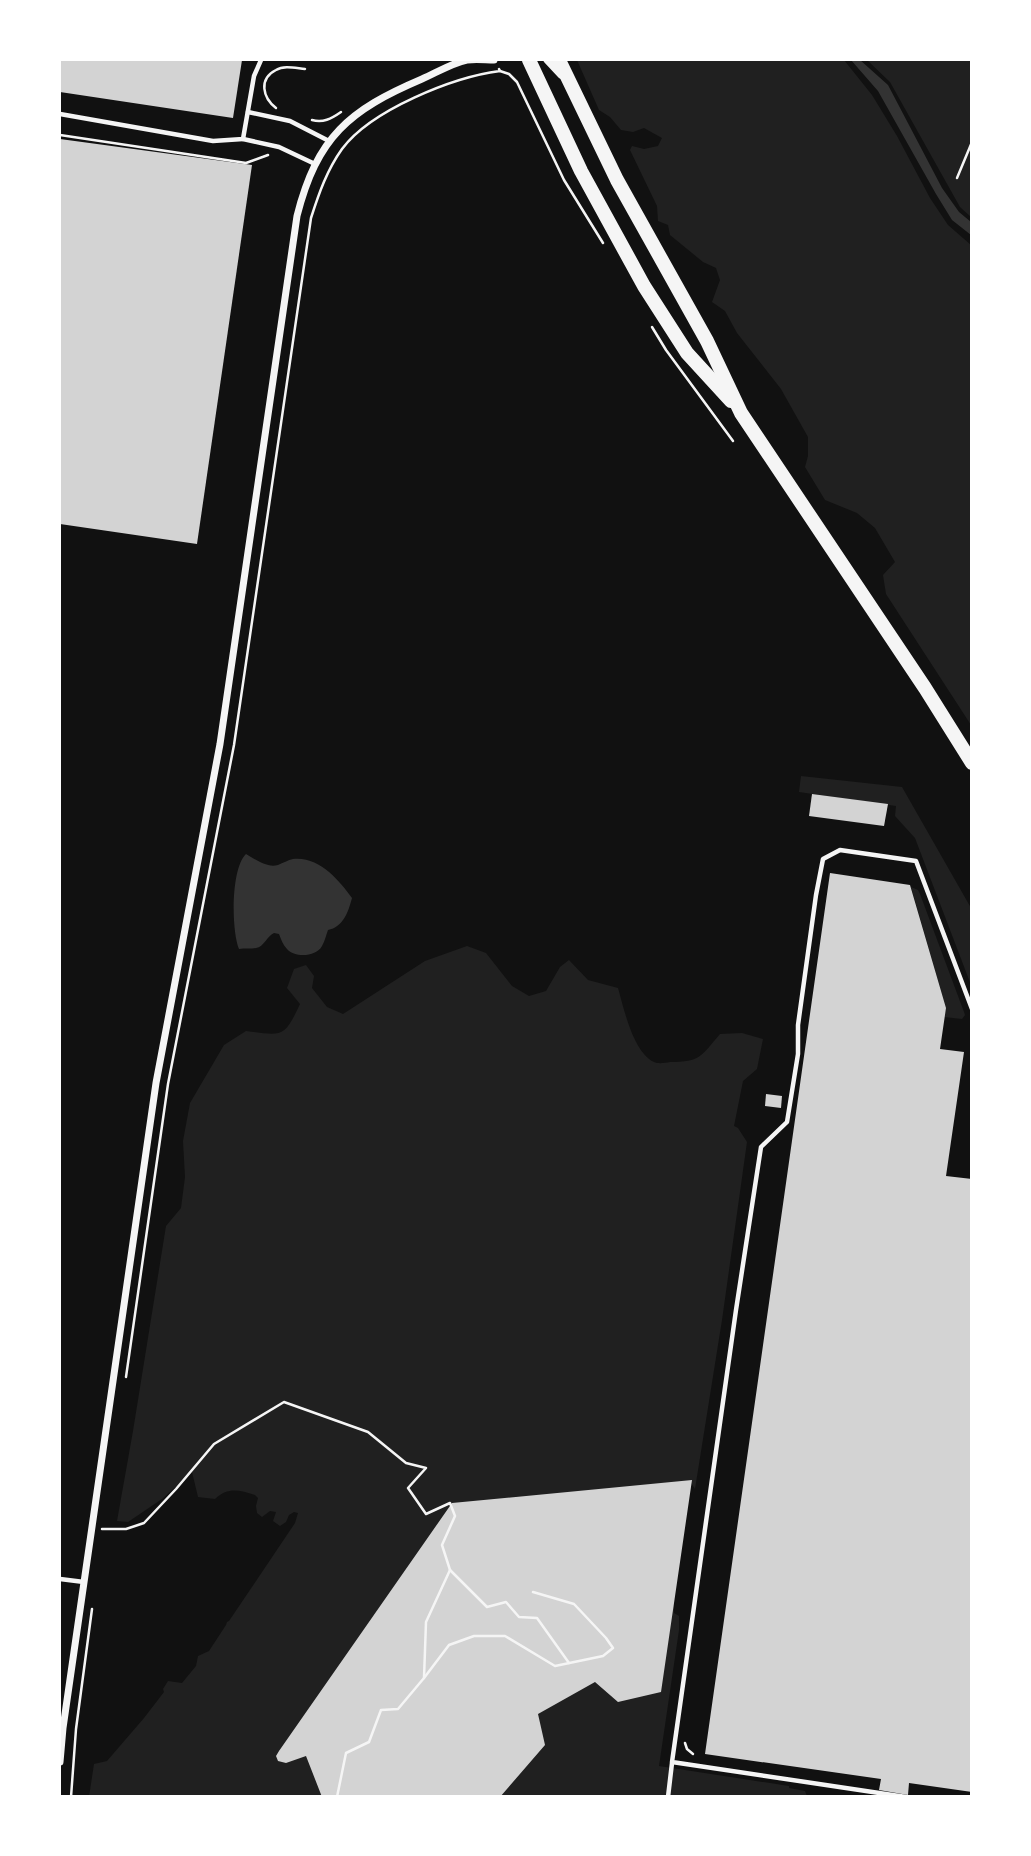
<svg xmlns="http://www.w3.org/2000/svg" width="1031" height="1856" viewBox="0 0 1031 1856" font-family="Signika,sans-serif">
<rect width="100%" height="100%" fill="#111"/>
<!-- green -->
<g fill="#202020">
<path d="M 577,60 L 844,60 L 872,95 L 897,136 L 930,198 L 948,225 L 971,245 L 971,725 L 886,594 L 883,575 L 895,562 L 875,528 L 857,513 L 825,500 L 805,467 L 808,456 L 808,437 L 781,389 L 737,333 L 725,311 L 712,302 L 720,280 L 716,268 L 703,262 L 670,235 L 668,225 L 658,221 L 657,206 L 630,150 L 632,146 L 644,149 L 658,146 L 662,138 L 644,128 L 633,132 L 621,130 L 610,117 L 599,110 Z"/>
<path d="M 867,60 L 971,60 L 971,217 L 960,207 L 890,82 Z"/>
<path d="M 801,776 L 902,787 L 971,908 L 971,985 L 915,838 L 895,816 L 896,806 L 799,792 Z"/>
<path d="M 911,887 L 918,890 L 920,894 L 964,1012 L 965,1015 L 962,1019 L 944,1017 L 946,1008 Z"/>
<path d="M 467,946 L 486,953 L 512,986 L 529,996 L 546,991 L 560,967 L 569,960 L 588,980 L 618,988 C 624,1009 633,1052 654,1062 C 658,1064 665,1063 670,1062 C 701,1062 701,1056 720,1034 L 742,1033 L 763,1039 L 757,1069 L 743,1081 L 734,1126 L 738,1128 L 747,1142 L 722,1320 L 695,1489 L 690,1481 L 674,1591 L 674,1613 L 679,1616 L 679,1630 L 659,1766 L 789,1786 L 789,1788 L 805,1791 L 807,1796 L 89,1797 L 94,1764 L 107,1761 L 144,1718 L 164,1692 L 163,1689 L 168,1681 L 182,1683 L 196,1666 L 198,1656 L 209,1651 L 226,1625 L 227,1622 L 229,1621 L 295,1523 L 298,1513 L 294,1512 L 289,1515 L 286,1522 L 280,1526 L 273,1521 L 276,1512 L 270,1511 L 262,1517 L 257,1513 L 256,1506 L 258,1498 L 255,1495 C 239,1490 228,1487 215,1499 L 198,1497 L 192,1472 L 162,1499 L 128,1522 L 117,1521 L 133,1431 L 166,1226 L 181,1208 L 185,1177 L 183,1141 L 190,1103 L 224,1045 L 246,1031 C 283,1036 284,1038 300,1004 L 287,988 L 294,969 L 306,965 L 314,976 L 312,988 L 327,1007 L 343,1014 L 425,961 Z"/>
</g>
<!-- water -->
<g fill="#333">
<path d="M 851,60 L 860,60 L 888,85 L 942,188 L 959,212 L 971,222 L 971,235 L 952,220 L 936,194 L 878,91 Z"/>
<path d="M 246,854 C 256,860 267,868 278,865 C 283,863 288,860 293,859 C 319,856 339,880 352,898 C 348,913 343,927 328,930 C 326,935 325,941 322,946 C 316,957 295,958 287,949 C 283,945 281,939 279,934 L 274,933 C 267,936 264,947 256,948 C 251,949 244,948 239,949 C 231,929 231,868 246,854 Z"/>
</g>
<!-- building -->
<g fill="#d3d3d3">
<path d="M 60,60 L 242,60 L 233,118 L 60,92 Z"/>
<path d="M 60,139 L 252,165 L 197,544 L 60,524 Z"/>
<path d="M 812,794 L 888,804 L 884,826 L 809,816 Z"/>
<path d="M 830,873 L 910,885 L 946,1008 L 940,1049 L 964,1052 L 946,1176 L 972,1179 L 972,1792 L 909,1783 L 908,1795 L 879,1790 L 881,1779 L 705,1754 Z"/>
<path d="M 766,1094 L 782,1096 L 781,1108 L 765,1106 Z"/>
<path d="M 692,1480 L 661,1692 L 618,1702 L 595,1682 L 538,1714 L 545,1745 L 500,1797 L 322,1797 L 306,1756 L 286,1763 L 278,1761 L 276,1756 L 279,1751 L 452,1503 Z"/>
</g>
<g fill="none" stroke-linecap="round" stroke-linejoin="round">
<!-- path -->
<g stroke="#f5f5f5" stroke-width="2.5">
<path d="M 500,71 L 509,74 L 517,82 L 564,180 L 603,243"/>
<path d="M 276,108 C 263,98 258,79 276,70 C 284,65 295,68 305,69"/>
<path d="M 312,120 C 323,123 331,119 341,112"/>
<path d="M 60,135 L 246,163 L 268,155"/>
<path d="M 957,178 L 972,142"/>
<path d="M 652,327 L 666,350 L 733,441"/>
<path d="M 126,1377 L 168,1084 L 234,745 L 311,218 C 319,193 327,170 342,149 C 371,110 453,77 500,71 L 499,69"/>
<path d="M 102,1529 L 126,1529 L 144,1523 L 176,1489 L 214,1444 L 284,1402 L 368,1432 L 406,1463 L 426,1468 L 408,1488 L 426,1514 L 450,1503 L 455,1516 L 442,1545 L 450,1570 L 426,1622 L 424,1678 L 398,1709 L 381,1710 L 369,1742 L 346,1753 L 337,1797"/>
<path d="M 450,1570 L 487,1607 L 506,1602 L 519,1617 L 537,1618 L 569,1663"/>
<path d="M 424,1678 L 449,1645 L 474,1636 L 505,1636 L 555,1666 L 603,1656 L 613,1648 L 606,1638 L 574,1604 L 533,1592"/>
<path d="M 685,1743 L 687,1749 L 693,1754"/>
<path d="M 71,1797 L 76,1729 L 92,1609"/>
</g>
<!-- service -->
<g stroke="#f5f5f5" stroke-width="4.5">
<path d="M 248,112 L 290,121 L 329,141"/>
<path d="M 60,114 L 213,141 L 243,139 L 254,76 L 261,60"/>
<path d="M 243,139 L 279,147 L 315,164"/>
<path d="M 60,1579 L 84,1582"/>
<path d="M 668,1797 L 672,1763"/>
<path d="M 906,1797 L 672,1762 L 736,1310 L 761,1147 L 787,1122 L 798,1054 L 798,1025 L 816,895 L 823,859 L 840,850 L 916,861 L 972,1009"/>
</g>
<!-- minor -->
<g stroke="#f5f5f5" stroke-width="7">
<path d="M 547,60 L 561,75"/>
<path d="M 60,1762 L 63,1728 L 156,1083 L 220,744 L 297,216 C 317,137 349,110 422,79 C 436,73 452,63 467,60 C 476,59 486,60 494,60"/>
</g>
<!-- primary -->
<g stroke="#f5f5f5" stroke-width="14">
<path d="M 529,60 L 581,171 L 644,286 L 687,353 L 731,401"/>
<path d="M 559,60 L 617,180 L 707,341 L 741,413 L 925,688 L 972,763"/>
</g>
</g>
<!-- border -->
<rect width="1031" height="1856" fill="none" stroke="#ffffff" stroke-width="122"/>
</svg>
